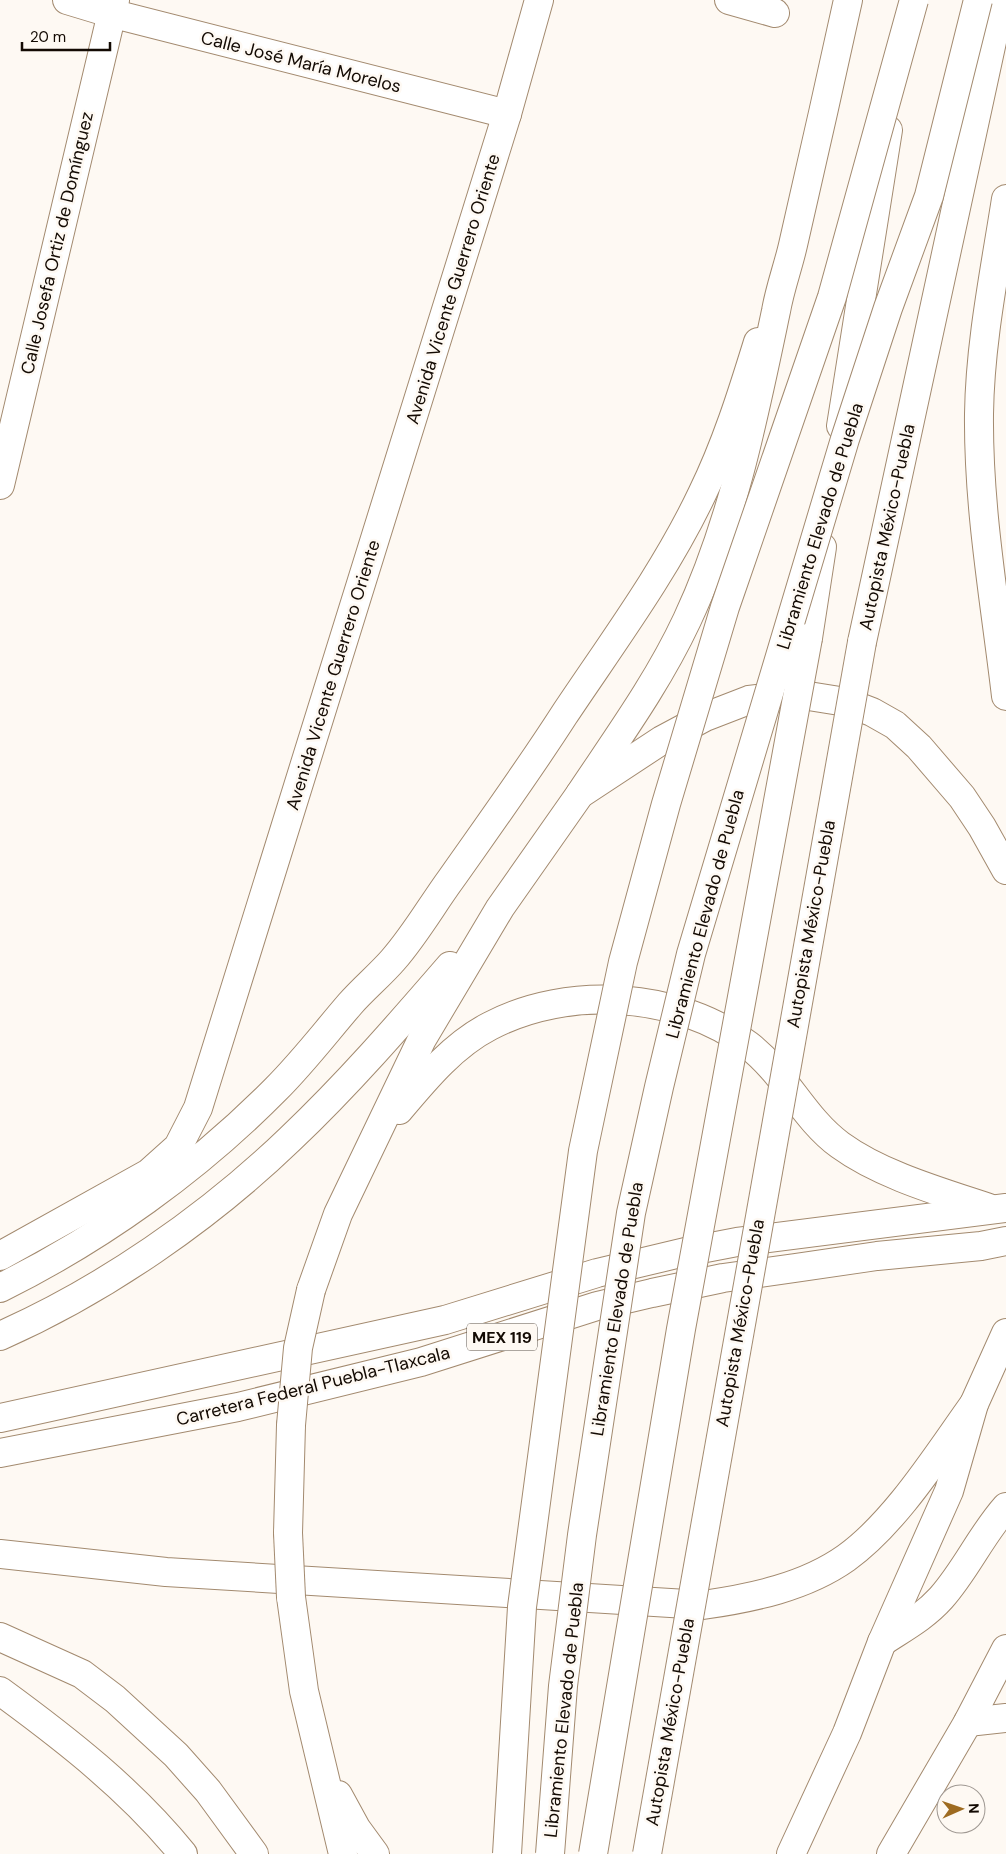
<svg xmlns="http://www.w3.org/2000/svg" width="1006" height="1854" viewBox="0 0 1006 1854" font-family="'DM Sans',sans-serif">
<rect width="100%" height="100%" fill="#fef9f3"/>
<g fill="none" stroke-linecap="round" stroke-linejoin="round">
<!-- street casing -->
<g stroke="#a38a6f" stroke-width="30">
<g id="street">
<path d="M 67,0 L 110,13 L 507,114"/>
<path d="M 729,0 L 775,13"/>
<path d="M 0,485 L 115,0"/>
<path d="M 0,1256 L 149,1173 L 178,1147 L 198,1108 L 507,114 L 539,0"/>
<path d="M 0,1691 C 67,1740 131,1790 183,1854"/>
<path d="M 968,1722 L 1006,1718"/>
<path d="M 891,1854 L 968,1722 L 1006,1649"/>
</g>
</g>
<!-- primary casing -->
<g stroke="#a38a6f" stroke-width="30">
<g id="primary">
<path d="M 399,1110 C 425,1079 453,1045 490,1026 C 568,985 678,992 748,1045 C 785,1073 803,1118 840,1145 C 881,1175 941,1192 989,1208"/>
<path d="M 0,1288 C 101,1238 197,1169 276,1089 C 303,1062 325,1033 350,1004 C 363,989 380,975 393,960 C 415,935 432,905 451,879 C 489,825 528,771 564,715 C 612,643 665,572 702,494 C 726,445 742,394 758,342"/>
<path d="M 311,1290 L 338,1214 L 422,1039 L 500,908 L 580,794 L 662,740 L 705,717 L 749,700 L 796,694 L 846,702 L 872,712 L 895,725 L 919,747 L 962,797 L 982,827 L 1006,870"/>
<path d="M 0,1336 C 104,1290 208,1218 290,1139 C 347,1085 399,1025 450,966"/>
<path d="M 0,1418 L 445,1320 L 597,1273 L 685,1252 L 737,1242 L 1006,1208"/>
<path d="M 0,1453 L 238,1407 L 421,1362 L 597,1306 L 652,1293 L 723,1278 L 795,1268 L 877,1256 L 981,1246 L 1006,1241"/>
<path d="M 288,1533 L 291,1425"/>
<path d="M 0,1554 L 166,1572 L 703,1605 C 752,1598 805,1587 846,1558 C 896,1522 938,1454 974,1404"/>
<path d="M 291,1597 L 304,1691 L 343,1854"/>
<path d="M 0,1637 L 82,1674 L 115,1699 L 176,1755 L 208,1791 L 254,1854"/>
<path d="M 882,1642 C 903,1628 924,1617 941,1598 C 966,1570 981,1535 1006,1507"/>
<path d="M 338,1795 L 356,1828 L 375,1854"/>
<path d="M 791,1854 L 847,1733 L 882,1642 L 949,1491 L 974,1404 L 1006,1333"/>
</g>
</g>
<!-- highway casing -->
<g stroke="#a38a6f" stroke-width="30">
<g id="highway">
<path d="M 1006,199 C 995,270 980,342 979,414 C 978,509 995,602 1006,696"/>
<path d="M 841,426 L 888,130"/>
<path d="M 808,638 L 822,547"/>
<path d="M 862,642 L 1001,0"/>
<path d="M 580,794 C 618,737 658,682 687,620 C 733,522 754,416 776,311 C 780,288 788,267 793,245 C 812,163 830,82 848,0"/>
</g>
</g>
<!-- street -->
<use href="#street" stroke="#fff" stroke-width="28"/>
<!-- primary -->
<use href="#primary" stroke="#fff" stroke-width="28"/>
<!-- highway -->
<use href="#highway" stroke="#fff" stroke-width="28"/>
<!-- primary-bridge casing -->
<g stroke="#a38a6f" stroke-width="30" stroke-linecap="butt">
<g id="primary-bridge">
<path d="M 291,1425 L 298,1348 L 311,1290"/>
<path d="M 288,1533 L 291,1597"/>
</g>
</g>
<!-- highway-bridge casing -->
<g stroke="#a38a6f" stroke-width="30" stroke-linecap="butt">
<g id="highway-bridge">
<path d="M 507,1854 L 522,1607 L 583,1151 L 623,962 L 666,804 L 725,607 L 832,297 L 914,0"/>
<path d="M 550,1854 L 563,1686 L 582,1535 L 631,1213 L 659,1087 L 691,954 L 845,439 L 888,308 L 929,196 L 978,0"/>
<path d="M 593,1854 L 681,1329 L 808,638"/>
<path d="M 647,1854 L 862,642"/>
</g>
</g>
<!-- primary-bridge -->
<use href="#primary-bridge" stroke="#fff" stroke-width="28"/>
<!-- highway-bridge -->
<use href="#highway-bridge" stroke="#fff" stroke-width="28"/>
</g>
<g text-anchor="middle" dominant-baseline="central" stroke-width="5" stroke-linejoin="round" paint-order="stroke">
<!-- shield labels -->
<rect fill="#fef9f3" stroke="#5a524b" stroke-width="1" x="467" y="1323.5" width="70" height="27" rx="4"/>
<g font-size="16" font-weight="bold" fill="#130a03">
<text x="502" y="1337">MEX 119</text>
</g>
<!-- street labels -->
<g font-size="18" fill="#130a03" stroke="#fef9f3">
<text transform="translate(301 62) rotate(14)">Calle José María Morelos</text>
<text transform="translate(57 243) rotate(-77)">Calle Josefa Ortiz de Domínguez</text>
<text transform="translate(453 289) rotate(-73)">Avenida Vicente Guerrero Oriente</text>
<text transform="translate(820 526) rotate(-73)">Libramiento Elevado de Puebla</text>
<text transform="translate(887 527) rotate(-78)">Autopista México-Puebla</text>
<text transform="translate(333 675) rotate(-73)">Avenida Vicente Guerrero Oriente</text>
<text transform="translate(705 914) rotate(-75)">Libramiento Elevado de Puebla</text>
<text transform="translate(811 924) rotate(-80)">Autopista México-Puebla</text>
<text transform="translate(617 1309) rotate(-81)">Libramiento Elevado de Puebla</text>
<text transform="translate(740 1323) rotate(-80)">Autopista México-Puebla</text>
<text transform="translate(313 1386) rotate(-14)">Carretera Federal Puebla-Tlaxcala</text>
<text transform="translate(564 1710) rotate(-84)">Libramiento Elevado de Puebla</text>
<text transform="translate(670 1722) rotate(-80)">Autopista México-Puebla</text>
</g>
</g>
<!-- north arrow -->
<g transform="translate(961 1809) rotate(88)"><circle r="24" fill="#fef9f3" stroke="#a09993"/>
<path d="M0-4L9 19L0 12L-9 19Z" fill="#9e6b21"/>
<text y="-8" font-size="14" font-weight="bold" text-anchor="middle" fill="#130a03">N</text>
</g>
<!-- scale -->
<path d="M22 42v8h88v-8" fill="none" stroke="#130a03" stroke-width="2.5"/>
<text x="30" y="42" font-size="15" fill="#130a03" stroke="#fef9f3" stroke-width="4" paint-order="stroke">20 m</text>
</svg>
